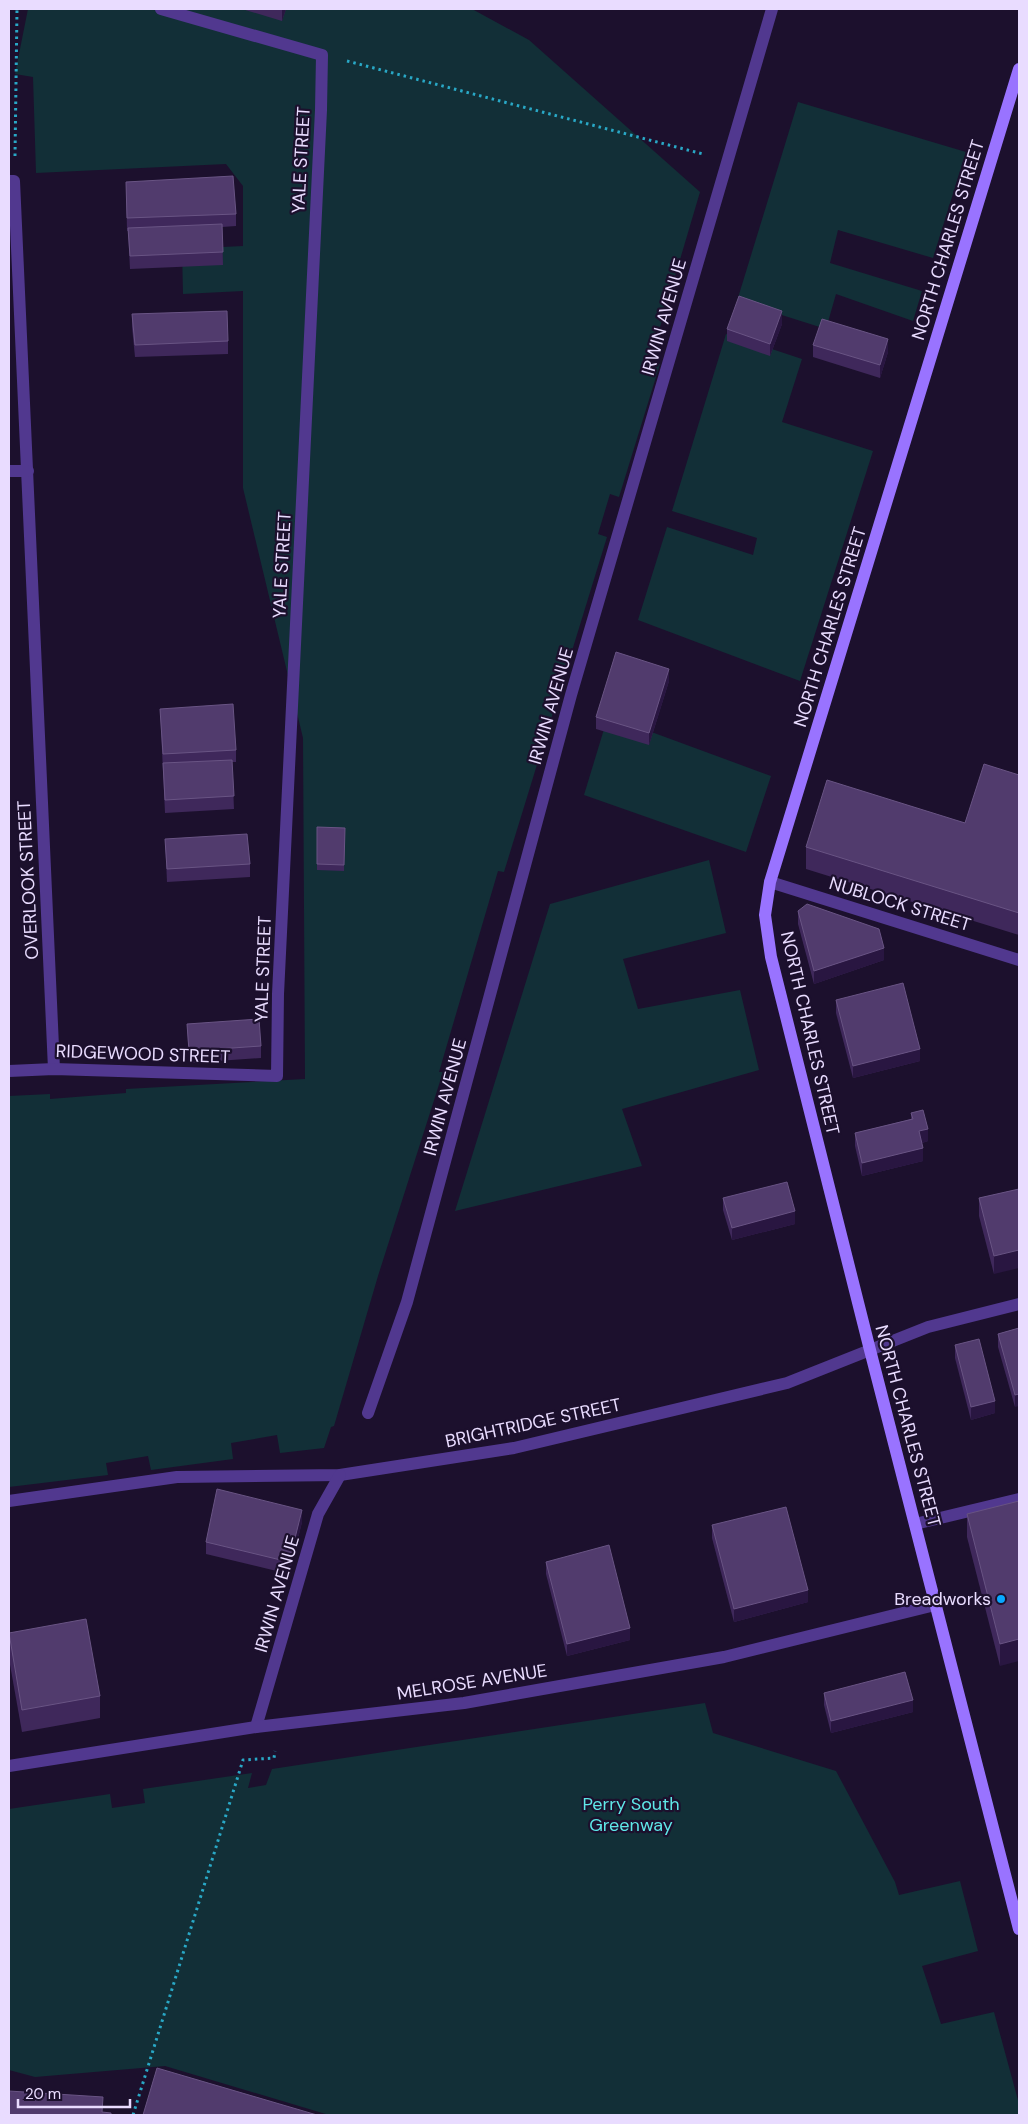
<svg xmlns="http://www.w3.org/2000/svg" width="1028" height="2124" viewBox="0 0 1028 2124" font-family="'DM Sans',sans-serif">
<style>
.green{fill:#122f37}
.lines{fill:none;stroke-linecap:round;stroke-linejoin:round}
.path{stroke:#29a8c6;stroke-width:3;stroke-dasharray:2.5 4;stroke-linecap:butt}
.lane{stroke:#51388f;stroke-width:12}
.street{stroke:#51388f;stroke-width:12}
.secondary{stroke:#9973ff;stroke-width:12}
.wall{fill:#3f285b}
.shaded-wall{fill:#291641}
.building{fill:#513b6d;stroke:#695484}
.poi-dot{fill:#08a8ff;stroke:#1c102d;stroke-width:2}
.labels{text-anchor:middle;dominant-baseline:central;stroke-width:4.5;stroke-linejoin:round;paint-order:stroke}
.street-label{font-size:18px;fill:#e9dcff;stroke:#1c102d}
.poi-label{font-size:18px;fill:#e9dcff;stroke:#1c102d;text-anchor:end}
.park-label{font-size:18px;fill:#5fe8e8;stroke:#1c102d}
</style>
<rect width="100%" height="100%" fill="#1c102d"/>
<g class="green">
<path d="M28 9H472L529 40 700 192 650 361 660 364 619 497 610 494 598 534 607 537 504 872 498 871 439 1072H443L378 1276 334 1426 331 1427 324 1448 280 1453 277 1435 231 1443 233 1459 151 1470 148 1456 106 1463 108 1475 9 1487V1096L50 1094V1099L126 1093V1089L305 1079 303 738 243 488V291L183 294 182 249 243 246V186L226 164 36 173 33 77 15 74Z"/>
<path d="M798 102 966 152 933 258 838 230 830 263 922 291 913 321 836 294 826 329 737 301Z"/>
<path d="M726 334 802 359 782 422 873 451 800 681 638 620 667 527 753 555 757 538 672 511Z"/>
<path d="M608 716 771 776 746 852 584 795Z"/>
<path d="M709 860 726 933 623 959 638 1009 740 990 759 1070 622 1109 642 1166 455 1211 550 904Z"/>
<path d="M705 1703 713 1733 836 1771 895 1882 899 1895 960 1881 978 1951 922 1966 941 2024 994 2012 1019 2104V2115H329L165 2066 35 2077 9 2070V1809L110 1794 112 1808 145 1803 143 1789 252 1773 248 1788 266 1785 272 1769Z"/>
</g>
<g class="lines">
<g class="path">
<path d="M347 61 703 154"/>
<path d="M15 156 17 9"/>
<path d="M133 2115 243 1760 274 1758 275 1751"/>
</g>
<path class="lane" d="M915 1524 1019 1499"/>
<g class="street">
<path d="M9 181H14L54 1069"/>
<path d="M9 471H28"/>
<path d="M770 882 1019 960"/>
<path d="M9 1071 54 1069 277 1076 278 994 321 110 322 55 161 9"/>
<path d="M368 1413 407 1302 571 695 772 9"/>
<path d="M9 1501 177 1477 340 1475 514 1448 787 1383 928 1327 1019 1304"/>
<path d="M256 1727 318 1514 340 1475"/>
<path d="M9 1766 256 1727 464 1703 724 1657 935 1605"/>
</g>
<path class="secondary" d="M1019 69 770 882 765 915 771 957 870 1350 1019 1929"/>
</g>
<g class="wall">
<path d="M242 9H286L282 21Z"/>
<path d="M126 182 236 214V226L222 227 223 265 130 269 128 231H127Z"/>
<path d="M132 314 228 341V354L135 357 132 327Z"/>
<path d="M782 324 770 356 727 341V329Z"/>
<path d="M813 345 888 352 880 378 813 357Z"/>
<path d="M669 681 649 745 596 729V717Z"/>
<path d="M160 709 236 750V762H232L234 809 165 813Z"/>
<path d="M1019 775V935L806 869V847L965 823Z"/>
<path d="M317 827 345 828 344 871 317 870Z"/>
<path d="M165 839 250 864V877L167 882Z"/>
<path d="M798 911 884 960 814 984 798 924Z"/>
<path d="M836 1000 920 1061 853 1078 836 1013Z"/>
<path d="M187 1024 261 1046V1058L189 1063Z"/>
<path d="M911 1113 928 1141 922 1143 923 1161 862 1176 855 1146V1133L911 1119Z"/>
<path d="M1019 1189 994 1274 979 1216V1198Z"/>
<path d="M723 1198 795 1224 732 1240 723 1210Z"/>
<path d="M1019 1328 1015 1407 998 1347V1334Z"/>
<path d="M955 1345 995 1413 971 1420 955 1358Z"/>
<path d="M1019 1501 1000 1666 967 1537V1514Z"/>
<path d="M302 1522 289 1574 206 1554V1542Z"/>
<path d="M712 1525 808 1602 734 1622 712 1538Z"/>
<path d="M546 1562 630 1640 567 1656 546 1574Z"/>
<path d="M9 1633 100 1696V1718L22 1732 9 1659Z"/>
<path d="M824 1693 913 1712 831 1733 824 1705Z"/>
</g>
<g class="shaded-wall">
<path d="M282 9H286L282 21Z"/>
<path d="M782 311V324L770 356V344Z"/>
<path d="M888 339V352L880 378V365Z"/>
<path d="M669 669V681L649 745V733Z"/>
<path d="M884 948V960L814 984V971Z"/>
<path d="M920 1049V1061L853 1078V1066Z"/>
<path d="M928 1129V1141L919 1144V1131Z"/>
<path d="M923 1148V1161L862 1176V1163Z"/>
<path d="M795 1211V1224L732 1240V1228Z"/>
<path d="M1019 1250V1268L994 1274V1256Z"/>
<path d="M1019 1394V1406L1015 1407V1395Z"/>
<path d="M995 1401V1413L971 1420V1407Z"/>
<path d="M302 1510V1522L289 1574V1562Z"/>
<path d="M808 1590V1602L734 1622V1609Z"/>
<path d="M630 1628V1640L567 1656V1644Z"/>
<path d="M1019 1639V1661L1000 1666V1644Z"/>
<path d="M913 1700V1712L831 1733V1721Z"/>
</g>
<g class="building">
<path d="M233 176 236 214 127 218 126 182Z"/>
<path d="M222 224 223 252 130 256 128 228Z"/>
<path d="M739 296 782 311 770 344 727 329Z"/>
<path d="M227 311 228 341 135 345 132 314Z"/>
<path d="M822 319 888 339 880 365 813 345Z"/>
<path d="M616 652 669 669 649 733 596 717Z"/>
<path d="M233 704 236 750 163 754 160 709Z"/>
<path d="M232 760 234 796 165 800 163 763Z"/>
<path d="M984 764 1019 775V913L806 847 827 780 965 823Z"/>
<path d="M317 827 345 828 344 865 317 864Z"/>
<path d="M247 834 250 864 167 869 165 839Z"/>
<path d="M807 904 879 929 884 948 814 971 798 911Z"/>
<path d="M903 983 920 1049 853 1066 836 1000Z"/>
<path d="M259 1019 261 1046 189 1051 187 1024Z"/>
<path d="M923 1110 928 1129 919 1131 923 1148 862 1163 855 1133 913 1119 911 1113Z"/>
<path d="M787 1182 795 1211 732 1228 723 1198Z"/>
<path d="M1019 1189V1250L994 1256 979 1198Z"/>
<path d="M1019 1328V1394L1015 1395 998 1334Z"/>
<path d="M979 1339 995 1401 971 1407 955 1345Z"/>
<path d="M217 1489 302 1510 289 1562 206 1542Z"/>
<path d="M1019 1501V1639L1000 1644 967 1514Z"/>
<path d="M786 1507 808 1590 734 1609 712 1525Z"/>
<path d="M609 1545 630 1628 567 1644 546 1562Z"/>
<path d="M86 1619 100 1696 22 1710 9 1633Z"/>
<path d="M905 1672 913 1700 831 1721 824 1693Z"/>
<path d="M157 2068 317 2115H143Z"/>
<path d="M9 2091 103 2097 102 2112 111 2113V2115H9Z"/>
</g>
<circle class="poi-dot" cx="1001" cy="1599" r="5"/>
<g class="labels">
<g class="street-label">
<text transform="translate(301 160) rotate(-87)">YALE STREET</text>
<text transform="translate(948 240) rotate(-73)">NORTH CHARLES STREET</text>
<text transform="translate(664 317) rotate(-74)">IRWIN AVENUE</text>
<text transform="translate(282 565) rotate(-87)">YALE STREET</text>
<text transform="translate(830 627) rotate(-73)">NORTH CHARLES STREET</text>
<text transform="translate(551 706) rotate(-74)">IRWIN AVENUE</text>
<text transform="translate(28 880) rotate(-93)">OVERLOOK STREET</text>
<text transform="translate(900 904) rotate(17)">NUBLOCK STREET</text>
<text transform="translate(263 969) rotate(-88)">YALE STREET</text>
<text transform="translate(810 1033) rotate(77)">NORTH CHARLES STREET</text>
<text transform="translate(143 1054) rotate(2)">RIDGEWOOD STREET</text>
<text transform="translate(445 1097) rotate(-75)">IRWIN AVENUE</text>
<text transform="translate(533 1423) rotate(-12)">BRIGHTRIDGE STREET</text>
<text transform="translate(908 1426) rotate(75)">NORTH CHARLES STREET</text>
<text transform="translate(277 1594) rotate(-74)">IRWIN AVENUE</text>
<text transform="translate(472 1682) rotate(-9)">MELROSE AVENUE</text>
</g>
<g class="poi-label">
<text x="991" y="1599">Breadworks</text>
</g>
<g class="park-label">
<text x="631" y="1804">Perry South<tspan x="631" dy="21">Greenway</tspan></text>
</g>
</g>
<rect width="1028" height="2124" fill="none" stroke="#e9dcff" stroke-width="20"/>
<path d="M18 2099v8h112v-8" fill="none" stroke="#e9dcff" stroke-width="2.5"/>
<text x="25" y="2099" font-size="15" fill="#e9dcff" stroke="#1c102d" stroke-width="4" paint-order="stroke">20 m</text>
</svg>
